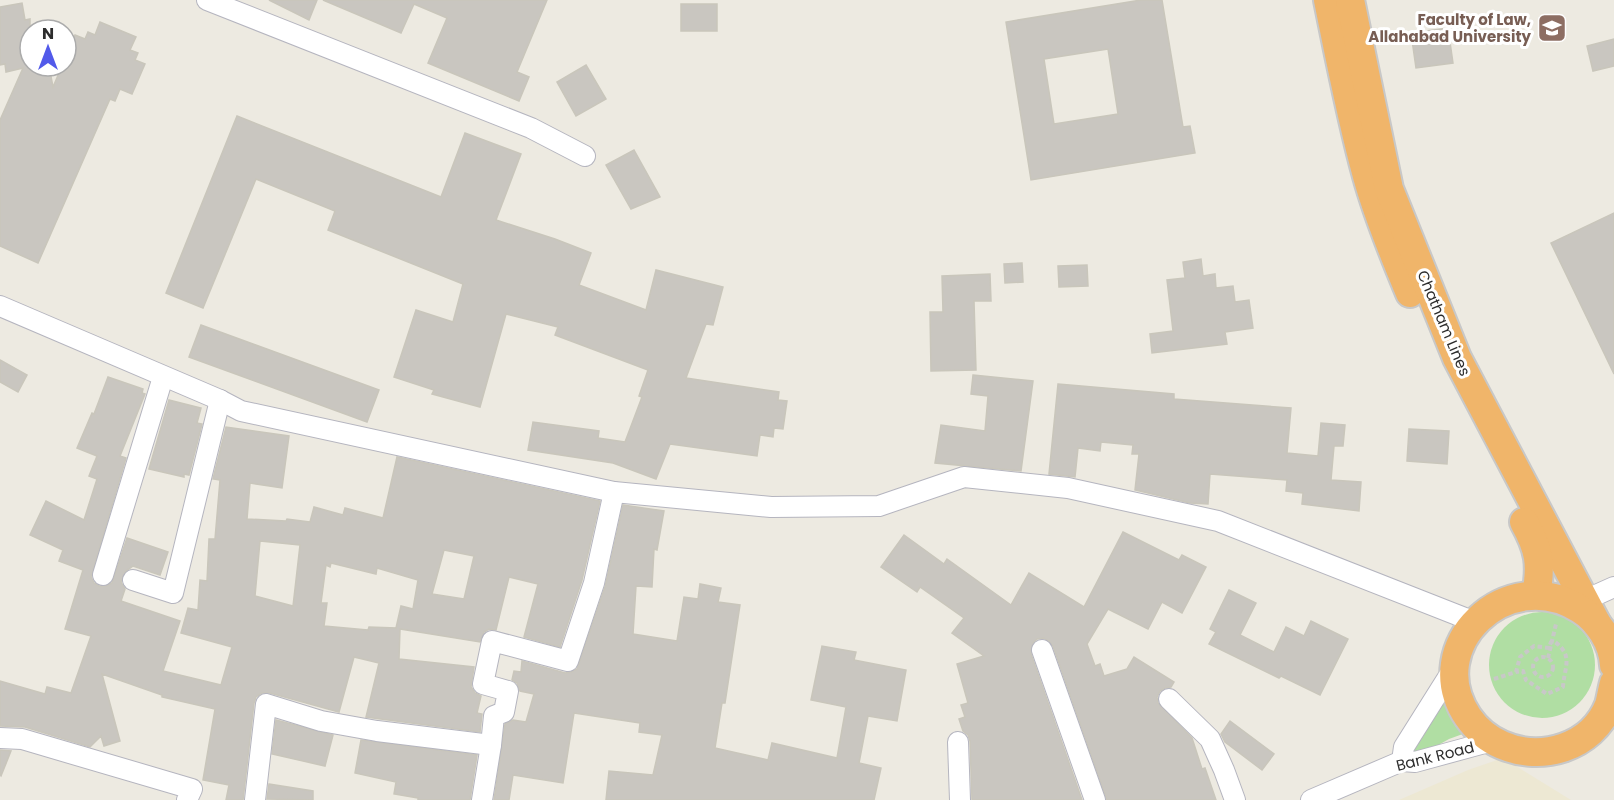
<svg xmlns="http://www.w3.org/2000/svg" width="1614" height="800" viewBox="0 0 1614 800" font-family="Poppins,sans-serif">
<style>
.education{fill:#ede8d3}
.green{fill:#b0dea3}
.building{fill:#c9c6c0;stroke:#c9c6bb;stroke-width:1.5;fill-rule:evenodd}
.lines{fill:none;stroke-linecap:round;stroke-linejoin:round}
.minor-casing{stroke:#b5b5bf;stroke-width:22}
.highway-casing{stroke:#c8c8c8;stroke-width:32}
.path{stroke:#c8c8c8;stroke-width:4;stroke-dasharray:4.5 3;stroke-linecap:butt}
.minor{stroke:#fff;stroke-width:20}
.highway{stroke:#f0b56a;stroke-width:28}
.labels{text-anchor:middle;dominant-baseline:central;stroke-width:6;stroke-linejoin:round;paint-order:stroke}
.education-label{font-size:15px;font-weight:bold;fill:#785e54;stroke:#fff;text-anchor:end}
.street-label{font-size:15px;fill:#2d2d2d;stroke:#fff}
</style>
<rect width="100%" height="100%" fill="#edeae1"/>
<path class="education" d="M1503 758 1571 800H1399L1468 770Z"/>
<g class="green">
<circle cx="1542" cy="665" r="53"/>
<path d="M1451 689 1471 731 1449 739 1417 757 1410 750Z"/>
</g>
<g class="building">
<path d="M269 0H317L309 20Z"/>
<path d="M323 0H547L517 72 529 77 519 101 428 63 447 18 414 4 401 33Z"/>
<path d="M1141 0H1162L1183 127 1190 126 1195 153 1031 180 1006 22ZM1108 49 1118 114 1054 124 1044 59Z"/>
<path d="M22 3 25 20 30 19V66H49L53 87 62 66H66V56L75 35 85 39 88 32 95 35 100 22 136 37 130 50 138 53 135 60 145 64 132 94 120 89 115 101 110 99 38 263 0 246V120L23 68 6 72 5 64 0 65V7Z"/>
<rect x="681" y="4" width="36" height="27"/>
<path d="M1448 28 1453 63 1416 68 1411 33Z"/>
<path d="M1614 39V66L1593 71 1587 46Z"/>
<path d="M586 65 606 99 576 116 557 82Z"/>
<path d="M237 116 441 197 465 133 521 154 496 220 555 239 591 253 579 285 646 310 656 270 723 287 713 325 706 324 686 378 779 392 778 400 787 401 783 429 774 428 773 437 760 435 757 456 670 444 656 479 613 463 528 450 533 422 599 431 598 438 625 442 642 397 639 396 648 370 555 335 558 327 506 314 480 407 432 394 434 390 394 377 416 310 453 322 463 284 328 230 335 211 256 179 203 308 166 293Z"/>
<path d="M634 150 660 197 631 209 606 165Z"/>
<path d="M1614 213V374L1551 243Z"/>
<path d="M1201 259 1203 276 1215 274 1216 288 1233 286 1235 302 1249 300 1253 328 1225 332 1227 344 1152 353 1150 334 1173 331 1167 280 1185 278 1183 262Z"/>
<path d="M1022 263 1023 282 1005 283 1004 264Z"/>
<path d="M1087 265 1088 286 1059 287 1058 266Z"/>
<path d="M990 274 991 301H974L976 370 931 371 930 312H943L942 276Z"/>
<path d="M201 325 379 390 367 422 189 357Z"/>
<path d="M0 360 27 375 18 392 0 382Z"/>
<path d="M973 375 1033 381 1021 471 935 463 941 425 985 431 988 396 971 394Z"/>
<path d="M108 377 143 389 142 393 145 394 120 456 126 458 91 577 94 583 99 586H106L112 583 127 538 168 552 160 575 133 566 125 572 121 582 125 589 121 601 180 621 163 671 221 685 232 647 181 633 188 608 198 610 200 580 207 581 209 539H215L220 480 213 479 226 427 289 436 282 488 250 483 247 519 286 521 287 519 310 522 314 507 343 515 345 508 383 518 397 457 600 501 582 580 560 647 524 637 538 584 509 577 496 630 489 629 484 632 480 642 400 629 399 659 474 667 471 687 475 693 481 696 477 713 482 714 480 732 366 717 379 663 354 657 339 712 270 693H262L256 697 254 703 243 800H226L229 785 203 780 215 709 162 697V695L102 674 120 741 104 746 101 736 90 747 25 727 0 726V681L45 694 47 687 71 693 91 636 65 629 83 570 59 561 63 550 30 535 46 501 84 520 97 479 89 476 97 456 77 448 92 413 94 414ZM260 541 300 545 293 606 255 596ZM444 550 474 556 464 599 432 594ZM331 563 376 574 377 568 418 580 413 609 401 606 396 628H397L369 627 368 630 324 626 327 603H321L326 565 330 567Z"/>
<path d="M1058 384 1174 394V399L1291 408 1287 453 1318 456 1321 423 1345 425 1343 446H1334L1331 480 1361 482 1359 511 1302 504 1303 493 1286 491 1287 480 1210 474 1208 504 1190 503 1135 490 1139 454H1132L1133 445 1101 442 1100 451 1078 448 1075 477 1049 474Z"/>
<path d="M169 400 201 408 197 423 202 424 189 475 184 474V477L149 469Z"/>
<path d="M1409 429 1449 431 1447 464 1407 461Z"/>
<path d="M623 505 664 511 657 550 654 549 652 587 636 586 633 634 677 641 684 597 698 599 700 584 721 588 718 602 740 605 725 703H722L715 748 768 760 772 743 837 758 846 707 811 700 822 646 856 652 854 660 906 670 897 721 868 716 859 763 881 768 874 800H606L609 771 653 775 662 735 639 732 640 723 574 713 563 783 513 775 509 800H494L505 724 513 720 526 722 534 694 520 691 517 683 512 680 514 671 521 672 522 661 565 673 571 672 577 669 605 587Z"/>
<path d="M1123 532 1179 560 1182 555 1206 567 1182 613 1162 602 1148 629 1108 609 1087 644 1095 666 1100 664 1104 676 1127 669 1134 657 1174 682 1171 687 1165 688 1160 691 1157 697 1158 703 1192 738 1202 769 1205 768 1216 800H1107L1053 646 1049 641 1044 638 1037 639 1033 643 1031 654 1082 800H972L970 741 968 735 963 731 959 719 965 717 961 705 968 703 957 664 984 656 952 633 964 618 920 587 917 592 881 567 904 535 944 564 947 559 1011 605 1029 573 1084 607Z"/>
<path d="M1229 590 1256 603 1240 635 1274 652 1286 627 1304 636 1311 621 1348 639 1320 695 1281 676 1279 678 1209 644 1216 632 1210 629Z"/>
<path d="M276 720 333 735 325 766 272 754Z"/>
<path d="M1230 721 1274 754 1262 770 1225 742 1221 734Z"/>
<path d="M361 740 477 755 470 800H418V798L394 794 396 782 355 773Z"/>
<path d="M0 750 11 751 1 776 0 775Z"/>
<path d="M269 784 313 791V800L267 799Z"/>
</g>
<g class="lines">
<g class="minor-casing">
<g id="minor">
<path d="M207 0 531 128 585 156"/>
<path d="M0 306 220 400 241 411 614 492 771 507 879 506 964 477 1068 488 1218 521 1475 622"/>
<path d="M103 575 163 377"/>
<path d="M133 580 173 593 220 400"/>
<path d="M1585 600 1614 587"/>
<path d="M1042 650 1095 800"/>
<path d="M1169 699 1210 739 1224 770 1235 800"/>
<path d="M0 738 22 739 192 789 187 800"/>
<path d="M958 742 960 800"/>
<path d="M491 745 494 716 504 712 508 691 483 684 492 641 568 661 594 583 614 492"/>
<path d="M1402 761 1404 747 1455 666"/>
<path d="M255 800 266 704 321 721 377 731 491 745 482 800"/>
<path d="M1311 800 1402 761 1415 762 1492 741"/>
</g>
</g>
<g class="highway-casing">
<g id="highway">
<path d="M1328 0C1340 59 1351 118 1367 176 1378 216 1394 255 1410 293"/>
<path d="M1350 0 1389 189 1457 358 1597 624"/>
<path d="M1524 522C1539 549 1542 564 1536 595"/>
<path d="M1614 665C1613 643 1598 620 1580 609 1507 563 1420 646 1468 717 1477 730 1488 739 1502 745 1541 762 1592 748 1609 705 1611 698 1612 690 1614 683"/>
</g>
</g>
<g class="path">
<circle cx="1543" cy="667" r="10"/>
<path d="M1548 658 1556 624"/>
<path d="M1494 679 1516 672 1520 657 1534 646 1549 648 1551 642H1555C1574 656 1564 668 1563 687L1547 694 1526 680 1523 671 1516 672"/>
</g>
<use href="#minor" class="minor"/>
<use href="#highway" class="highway"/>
</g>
<defs>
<g id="university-square" transform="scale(1.5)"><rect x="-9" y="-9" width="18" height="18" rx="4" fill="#8d6e63" stroke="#fff"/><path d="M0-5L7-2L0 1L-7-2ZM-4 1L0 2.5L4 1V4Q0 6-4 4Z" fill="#fff"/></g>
</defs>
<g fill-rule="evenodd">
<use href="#university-square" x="1552" y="28"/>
</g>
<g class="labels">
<g class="education-label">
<text x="1531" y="19">Faculty of Law,<tspan x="1531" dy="17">Allahabad University</tspan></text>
</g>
<g class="street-label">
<text transform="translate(1444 323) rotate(67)">Chatham Lines</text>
<text transform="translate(1435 756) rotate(-14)">Bank Road</text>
</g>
</g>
<g transform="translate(48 48)"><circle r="28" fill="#ffffff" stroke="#ababab" stroke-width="1.5"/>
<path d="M0-4.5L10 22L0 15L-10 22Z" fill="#525aea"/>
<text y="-9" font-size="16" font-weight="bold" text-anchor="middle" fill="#2d2d2d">N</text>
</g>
</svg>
